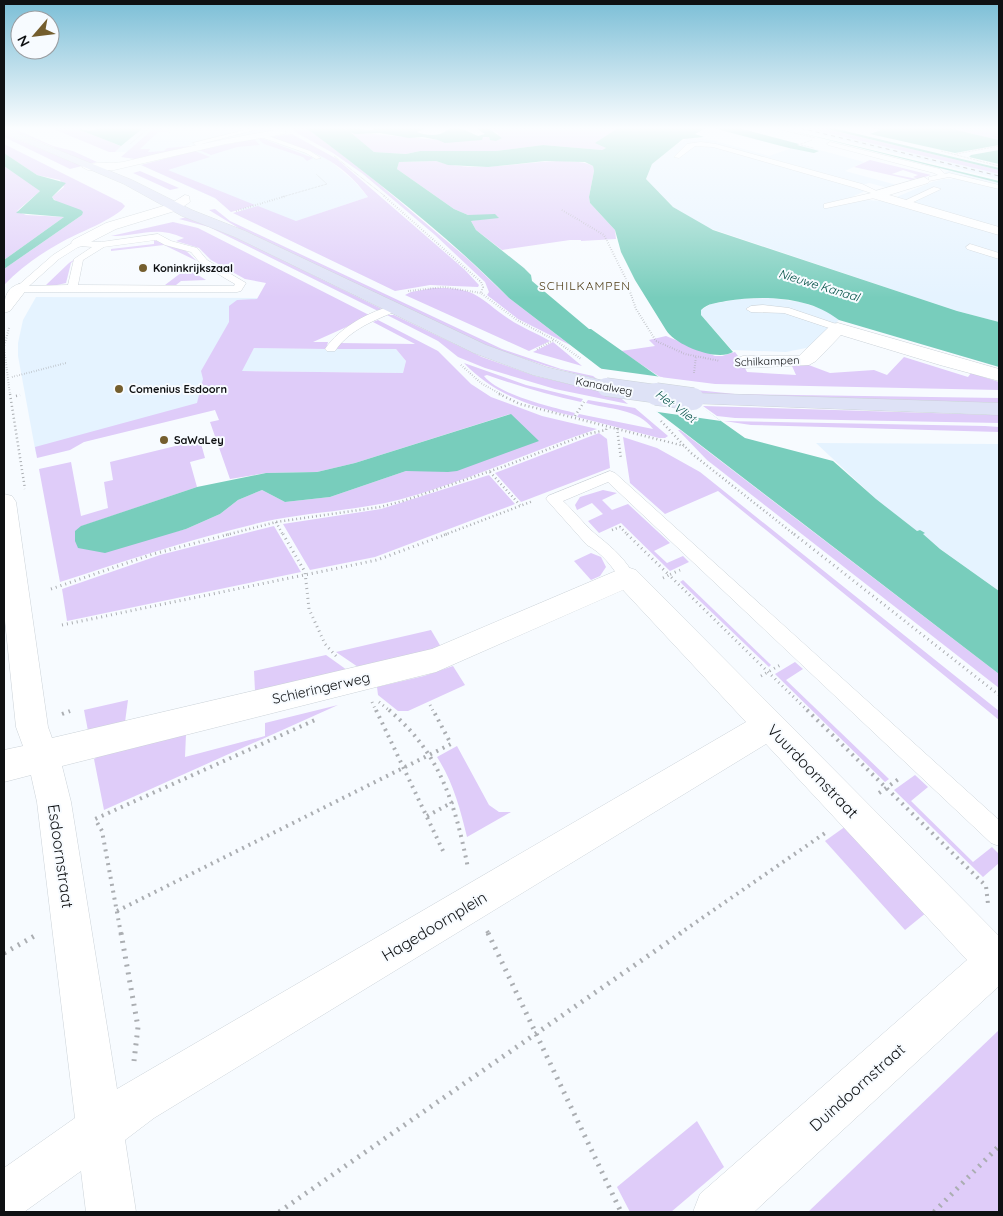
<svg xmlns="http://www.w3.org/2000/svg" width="1003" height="1216" viewBox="0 0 1003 1216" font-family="Quicksand,sans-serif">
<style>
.built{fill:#e5f3ff}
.green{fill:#dfccf9}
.water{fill:#78cdbc}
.pier{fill:#f7fbff}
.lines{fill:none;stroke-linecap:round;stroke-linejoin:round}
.service-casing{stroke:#ccd3d9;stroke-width:1}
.minor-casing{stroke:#ccd3d9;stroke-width:1}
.secondary-casing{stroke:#ccd3d9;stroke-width:1}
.path-far5{stroke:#abaeb2;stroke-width:1;stroke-dasharray:0.5 1;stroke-linecap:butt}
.path-far4{stroke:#abaeb2;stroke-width:2;stroke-dasharray:0.5 2;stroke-linecap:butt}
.path-far3{stroke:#abaeb2;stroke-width:2.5;stroke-dasharray:1 3;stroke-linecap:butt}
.path-far2{stroke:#abaeb2;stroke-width:3;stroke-dasharray:1 4;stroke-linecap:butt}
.path-far1{stroke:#abaeb2;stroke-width:4;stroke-dasharray:2 5;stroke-linecap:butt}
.path{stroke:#abaeb2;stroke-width:5;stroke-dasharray:2 6;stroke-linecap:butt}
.service{fill:#fff;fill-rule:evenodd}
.minor{fill:#fff;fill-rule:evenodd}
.secondary{fill:#dee2f6;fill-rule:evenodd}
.rail{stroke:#7d8083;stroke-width:1;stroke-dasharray:4 4;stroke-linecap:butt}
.secondary-bridge-far1-casing{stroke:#ccd3d9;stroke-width:19;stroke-linecap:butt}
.secondary-bridge-casing{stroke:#ccd3d9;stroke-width:23;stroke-linecap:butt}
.secondary-bridge-far1{stroke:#dee2f6;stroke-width:18}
.secondary-bridge{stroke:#dee2f6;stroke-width:22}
.poi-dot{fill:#745e2e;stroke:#f7fbff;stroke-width:2}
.labels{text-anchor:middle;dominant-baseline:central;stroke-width:4;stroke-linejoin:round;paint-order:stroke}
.far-poi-label{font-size:11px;font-weight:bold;fill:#0f1113;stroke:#f7fbff;text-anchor:start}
.far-street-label{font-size:11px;fill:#0f1113;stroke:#f7fbff}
.far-neighbourhood-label{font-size:12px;letter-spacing:1px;fill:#4d3b14;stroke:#f7fbff}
.far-water-label{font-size:12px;font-style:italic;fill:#005044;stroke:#f7fbff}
.street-label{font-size:14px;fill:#0f1113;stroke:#f7fbff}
.near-street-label{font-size:16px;fill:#0f1113;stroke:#f7fbff}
</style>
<rect width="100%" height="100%" fill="#f7fbff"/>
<g class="built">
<path d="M75 128H285L287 130 186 146 152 155H125L128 152H115L120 146Z"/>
<path d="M792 128H808L999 174V179Z"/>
<path d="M286 135 329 160 354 181 368 197 279 227 141 165 222 145Z"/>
<path d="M688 138 712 140 769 156 801 145 864 162 845 171 897 185 888 188 869 183 856 187 867 190 852 197 865 200 884 201 999 233V322L957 311 706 227 673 207 646 179 652 164 669 149Z"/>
<path d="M950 171 999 183V229L894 198 932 182 944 179H953L945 172Z"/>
<path d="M36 297 259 298 203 411 36 454 18 356V343L23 320Z"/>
<path d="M771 298 800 302 828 311 839 320 811 347 786 352 732 350 701 315V310L711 304 740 299Z"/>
<path d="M254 348 396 349 406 361 403 373 241 371Z"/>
<path d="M816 443 999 444V591L939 548 922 534 924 533 920 530 917 531 876 499Z"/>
</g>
<g class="green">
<path d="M6 128H13L53 146 73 151 97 162 88 164 63 154 53 147Z"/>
<path d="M51 128H75L121 146 115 152H109Z"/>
<path d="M292 128H306L360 168 468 259 509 298 570 345 518 319 487 295 489 292 485 282 435 235 363 174 333 153 295 132Z"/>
<path d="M488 128H618L596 143 606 148 602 150 543 145 496 151H420L406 154 374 152 349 132 438 140 489 137 490 140 499 134Z"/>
<path d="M808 128H823L999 170V174Z"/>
<path d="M948 128H999V140Z"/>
<path d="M153 129H165L168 132H158L140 149H150L148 152 164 151 167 148 191 146 135 159 121 157Z"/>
<path d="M4 134 82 166 70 169 4 137Z"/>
<path d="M292 134 337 159 464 269 479 285 478 287 430 285 395 291 233 213 258 206 296 221 368 197C340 159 313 151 270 137Z"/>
<path d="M261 138 313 158 307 161 303 157 264 144 258 139Z"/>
<path d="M254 139 260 145 237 147 211 155 199 150Z"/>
<path d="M4 144 122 203 125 206C118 218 75 234 60 243 40 254 20 268 4 285V269L82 215C74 211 55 202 52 197L64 187 60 180 37 175 4 153Z"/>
<path d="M195 151 210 157 168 170 255 205 231 212 215 198 141 165Z"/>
<path d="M870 160 931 175 918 179 913 177 918 175 903 170 892 174 917 179 912 180 854 167Z"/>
<path d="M436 161C472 174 524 161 563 161 574 162 583 161 593 166L594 171 589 197 590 203 615 230 616 239 581 241V240H570L502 250 476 230 471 221 498 217 495 215H468L454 209 397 169 399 162Z"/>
<path d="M4 166 39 189 40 191 17 211 26 215 64 217 4 260Z"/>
<path d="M140 171 179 188 170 190 133 173Z"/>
<path d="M215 209 230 221 502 349 561 369 593 376 597 379 546 366 489 347 240 229 209 210Z"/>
<path d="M187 217 219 229 382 309 380 312 209 227 179 219Z"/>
<path d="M173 222 198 228 371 316 313 342H328L326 349 254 348 242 371 403 373 406 361 396 349H337L338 343 415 344 373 322 378 320 438 351 471 384 491 397 542 416 597 429C530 451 466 482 398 500 354 511 308 512 263 522 194 538 127 560 60 582L39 469 71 462 81 516 108 508 104 482 113 480 110 462 200 440 205 458 190 462 197 487 82 526 166 534 186 529 220 514 238 500 262 490 285 502 330 497 406 471H425L510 414 355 463 317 472 266 473 230 479 210 422 219 420 215 410 84 442 70 450 37 458 35 447 197 403 203 379 201 371 229 322V306L237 300 257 299 266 283 245 279 211 260 199 248 176 241 184 238C155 225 140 236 111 236Z"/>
<path d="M154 240 185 250 197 261 164 245 111 251V249L154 244Z"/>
<path d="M81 255 71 263 66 283 57 285H46L69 263Z"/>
<path d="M194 263 199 266 190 270 206 280 181 281 176 285H165Z"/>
<path d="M433 288C477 287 477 297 509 319 522 328 537 333 550 341L529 351 405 295 411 292Z"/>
<path d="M387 315H394L482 357 535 376 617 395 628 404 555 389 485 368 458 357 438 341Z"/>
<path d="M666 336 715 356H722L735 352 738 356 736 357 739 364H743L747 372 796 375 792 366 806 364 830 373 874 370 887 375 904 357 968 377 971 373 999 382V390L715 384 660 377 621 351 655 346 649 340Z"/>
<path d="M553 342 582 366 533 352Z"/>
<path d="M464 363 526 385 583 399 581 402C549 395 519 386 487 375L484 376C499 395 551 407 575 413L573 416C532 407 493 394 464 363Z"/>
<path d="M677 388 735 394 999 398V403L706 395Z"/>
<path d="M588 400 635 408 668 436 665 438H659L577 417 579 414 653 429C639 409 608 409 586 403Z"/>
<path d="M703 406 996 415H999V423L735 418 717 416Z"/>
<path d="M724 421 985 426 999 427V432L751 425Z"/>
<path d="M678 430H680L999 674V688L707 460Z"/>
<path d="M599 433 607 439 610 468 521 502 495 473Z"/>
<path d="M623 437 657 448 700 472 999 711V720L718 491 665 514 630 483Z"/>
<path d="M489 475 515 504 375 557 310 570 283 524 381 509Z"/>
<path d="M603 490 617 493 602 500 612 510 628 504 670 543 654 551 667 563 683 556 689 562 670 571 621 523 599 533 588 521 603 514 592 503 577 510 575 505 580 497Z"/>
<path d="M274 526 301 572 67 621 62 589 160 555Z"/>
<path d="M591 553 601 557 606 567 600 576 591 580 574 561Z"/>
<path d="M683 580 771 665 769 667 680 582Z"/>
<path d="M431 630 441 647 358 667 336 652Z"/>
<path d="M326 655 347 670 255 691 254 671Z"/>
<path d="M795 662 803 669 786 680 889 779 885 782 775 674Z"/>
<path d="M453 666 465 685 408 711H398L378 695 377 687 424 676Z"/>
<path d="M128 700 125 722 88 731 84 710Z"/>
<path d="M338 705 104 810 94 759 101 755 186 734 185 757 265 736V723Z"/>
<path d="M457 746 489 805 499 812H511L467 837C460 808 453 782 437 757Z"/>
<path d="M915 775 928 787 911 801 973 862 992 847 999 854V863L983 877 894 790Z"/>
<path d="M846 826 927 912 905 930 825 841Z"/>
<path d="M999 1030V1212H808Z"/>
<path d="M697 1121 724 1167 671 1212H630L617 1187Z"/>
</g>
<g class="water">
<path d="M75 128 89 131 103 128H143L121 146Z"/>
<path d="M306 128H343L347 130 346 128C356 128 363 130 373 130V128H427L417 132C428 136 439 137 449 129L448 128H460L478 136 485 134 476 128H488L502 138 496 141 490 140 489 137H483L482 140 445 143 438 140 423 137 409 138 380 133 355 134 350 132 374 152 406 154 420 151H496L543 145 602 150 606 148 595 143 618 128H706L695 134 704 137 683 139 652 164 646 179 673 207 713 230 957 311 999 322V367L839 320C809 296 763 295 726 301 717 303 708 303 701 310V315L733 352C717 362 675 345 666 330L635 280 621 252 615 230 590 203 589 197 594 171 593 166 585 162 545 161 488 167 448 165 436 161 399 162 397 169 454 209 468 215 495 214 499 218 471 221 476 230 524 268 531 275 532 281 589 329H591L745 438 833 461 876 499 917 531 920 530 925 533 923 534 940 549 999 591V674L509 298C447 235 377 181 306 128Z"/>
<path d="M713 128H738L799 144 797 145 819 151 814 153 789 148Z"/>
<path d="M781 128 999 181V183Z"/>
<path d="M823 128H833L999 168V170Z"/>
<path d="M870 128H948L999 140V145L955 153 870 134 881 130Z"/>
<path d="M999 150V164L969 157 971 155Z"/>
<path d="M4 153 37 175 66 183 52 197 54 200 81 210 83 212 82 215 4 269V260L64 217 16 213 40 191 4 166Z"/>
<path d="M511 414 539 441 457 471 448 472 406 471 330 497 285 502 262 490 238 500 220 514 186 529 105 553 78 548 75 541V531L81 526 197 487 266 473 317 472 355 463Z"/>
</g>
<path class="pier" d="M596 368 662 377 721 421 651 411Z"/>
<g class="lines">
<g class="service-casing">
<g id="service">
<path d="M253 128H262L201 144 204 147 201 149 193 143Z"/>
<path d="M260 133 310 151 321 158 316 159 306 153 258 136 257 135Z"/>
<path d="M701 142 716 144 862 184 883 194 879 197 827 208H824V204L871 193 856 188 713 147 695 146 679 158 674 157 687 144Z"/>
<path d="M830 142 940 169 945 174 949 173 999 185V189L949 177 929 181V177L938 175 934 173 828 145 827 144Z"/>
<path d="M934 187 941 189 907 205 900 203Z"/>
<path d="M158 234 171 241 197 248 207 260 246 283 241 291 237 292H19L14 289 53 255 75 241 101 242ZM156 240 165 245 191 252 201 264 235 284 234 286 78 285 83 260 104 247ZM80 246 92 247 74 259 68 285 29 286 59 259Z"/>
<path d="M970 244 999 253V259L967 249 966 247Z"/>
<path d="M395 305 400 308 399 310C375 320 350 329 335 351H327L325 349C340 327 370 311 395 305Z"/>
<path d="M763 305 789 308 842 326 843 328 838 331 784 313 751 312 746 309 751 306Z"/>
<path d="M610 471 615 473 999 820V846L991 843 608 482 563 501C575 512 586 527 599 537 614 549 626 560 635 577L633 581 627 583 621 581C613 567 602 553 587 545L546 499 548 496Z"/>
</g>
</g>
<g class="minor-casing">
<g id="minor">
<path d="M282 129 285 130V134L226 144 114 170H88L82 167C88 161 113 164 123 162 176 149 228 138 282 129Z"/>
<path d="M924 177 930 181 928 183 889 195 999 227V235L872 198 870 195 872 192Z"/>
<path d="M185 195 189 196 190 202 178 210 116 229 83 246 78 247 71 243 73 240 106 223 170 204Z"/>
<path d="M19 284 25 286 27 289 10 311 4 313C4 301 5 288 19 284Z"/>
<path d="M838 323 999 369V381L940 365 841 335 816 361 809 365 743 368 737 366 734 362 737 358 743 356H799L832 324Z"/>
<path d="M4 494 12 496 16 502 48 727 52 738 432 649 618 570 627 567 636 570 999 936V986L754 1212H693L700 1194 967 960 766 744 154 1118 125 1140 136 1212H86L81 1171 24 1212H4V1168L75 1118 37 802 31 775 4 782V750L23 746 16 727 4 611ZM623 590 746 722 117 1089 71 802 62 766 436 672Z"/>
</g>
</g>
<g class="secondary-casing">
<g id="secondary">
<path d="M4 128 132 180 192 210 245 231 486 345 546 367 613 383 616 387 613 391 606 393 533 375 474 353 235 237 182 216 124 184 4 133Z"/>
<path d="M693 393 999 403V415L686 403 683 399 686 395Z"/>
</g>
</g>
<g class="path-far5">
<path d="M150 128H157"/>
<path d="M166 128 170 133"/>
<path d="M734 128H737"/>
<path d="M774 128 815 138"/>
<path d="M999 133 993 136 999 138"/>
<path d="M130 144 149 128"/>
<path d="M801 145 814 148"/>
<path d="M790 148 812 140"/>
<path d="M941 151 999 166"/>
<path d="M956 154 999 146"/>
<path d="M334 156 386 197"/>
<path d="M282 197 327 184 316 174"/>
</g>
<g class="path-far4">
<path d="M384 196 481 282 483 287 481 293 517 320 555 340 581 359"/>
<path d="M562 210 604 235 625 277 636 309 656 341 685 354 720 361"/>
<path d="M236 211 286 196"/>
<path d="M408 291 444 287 481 293"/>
<path d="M9 328 4 347 10 395"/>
<path d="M537 349 554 340"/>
<path d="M461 365 481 383 502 395"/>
<path d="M694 373 696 356"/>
<path d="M12 377 66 363"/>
</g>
<g class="path-far3">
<path d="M10 394 25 489"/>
<path d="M499 394 520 404 684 446"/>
<path d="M16 396 20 395"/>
<path d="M575 416 584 402"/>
<path d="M661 421 691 453 795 535"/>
<path d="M617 428 621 459"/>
<path d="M490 472 520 505"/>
<path d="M276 522 283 535"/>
<path d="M612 530 620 527 628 535"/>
<path d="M226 535 276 522 380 507 403 501 505 466 587 434 606 430 607 426"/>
<path d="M444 535 533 501"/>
</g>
<g class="path-far2">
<path d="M283 534 305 572 309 609 325 644 336 656"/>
<path d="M627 534 669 575 680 570"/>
<path d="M794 534 999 695"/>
<path d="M663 578 669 575 808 711"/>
<path d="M51 589 153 554 230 534"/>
<path d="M62 625 377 560 447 534"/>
<path d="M761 676 782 664"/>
<path d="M372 702 376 711"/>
<path d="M379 702 390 711"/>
<path d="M430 705 433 711"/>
</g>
<g class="path-far1">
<path d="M376 710 445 855"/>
<path d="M389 710C441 754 455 804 468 868"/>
<path d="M807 710 986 886 988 904"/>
<path d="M62 714 70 711"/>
<path d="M879 793 900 778"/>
<path d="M427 816 453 802"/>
<path d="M117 911 451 744 433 710"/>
<path d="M487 931 489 934"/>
<path d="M121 934 102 831 95 819 315 720"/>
<path d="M679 934 828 831"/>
</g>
<g class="path">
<path d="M121 933 138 1027 134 1061"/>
<path d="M488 933 621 1212"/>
<path d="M4 953 38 934"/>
<path d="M279 1212 681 933"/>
<path d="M934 1212 999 1146"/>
</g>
<use href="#service" class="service"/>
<use href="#minor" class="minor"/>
<use href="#secondary" class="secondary"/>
<path class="rail" d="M800 128 999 176"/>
<g class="secondary-bridge-far1-casing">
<path id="secondary-bridge-far1" d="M606 387 665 395"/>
</g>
<g class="secondary-bridge-casing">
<path id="secondary-bridge" d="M656 394 693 399"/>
</g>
<use href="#secondary-bridge-far1" class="secondary-bridge-far1"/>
<use href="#secondary-bridge" class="secondary-bridge"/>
</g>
<linearGradient id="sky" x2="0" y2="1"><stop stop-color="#7bbed6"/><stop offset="0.43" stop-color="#fbfdff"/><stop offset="1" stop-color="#fbfdff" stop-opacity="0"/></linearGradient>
<rect width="1003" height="298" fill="url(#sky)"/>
<g class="poi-dot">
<circle cx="143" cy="268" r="5"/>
<circle cx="119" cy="389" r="5"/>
<circle cx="164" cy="440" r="5"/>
</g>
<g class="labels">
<g class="far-poi-label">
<text x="153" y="268">Koninkrijkszaal</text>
<text x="129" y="389">Comenius Esdoorn</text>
<text x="174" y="440">SaWaLey</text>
</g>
<g class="far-street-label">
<text transform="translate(767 361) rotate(-2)">Schilkampen</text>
<text transform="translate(604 386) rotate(11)">Kanaalweg</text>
</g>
<g class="far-neighbourhood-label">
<text x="585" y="285">SCHILKAMPEN</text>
</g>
<g class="far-water-label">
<text transform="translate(819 285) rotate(17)">Nieuwe Kanaal</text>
<text transform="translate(676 406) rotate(36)">Het Vliet</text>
</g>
<g class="street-label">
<text transform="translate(321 688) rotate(-13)">Schieringerweg</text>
</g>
<g class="near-street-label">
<text transform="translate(813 771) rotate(46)">Vuurdoornstraat</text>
<text transform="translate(61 856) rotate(82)">Esdoornstraat</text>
<text transform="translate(434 926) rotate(-31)">Hagedoornplein</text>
<text transform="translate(857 1087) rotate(-42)">Duindoornstraat</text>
</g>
</g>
<rect width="1003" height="1216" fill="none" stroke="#0f1113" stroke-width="10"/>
<g transform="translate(35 35) rotate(242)"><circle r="24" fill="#f7fbff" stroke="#9a9da1"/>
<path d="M0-4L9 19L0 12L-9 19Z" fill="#745e2e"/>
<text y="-8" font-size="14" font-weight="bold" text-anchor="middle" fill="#0f1113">N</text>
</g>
</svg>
